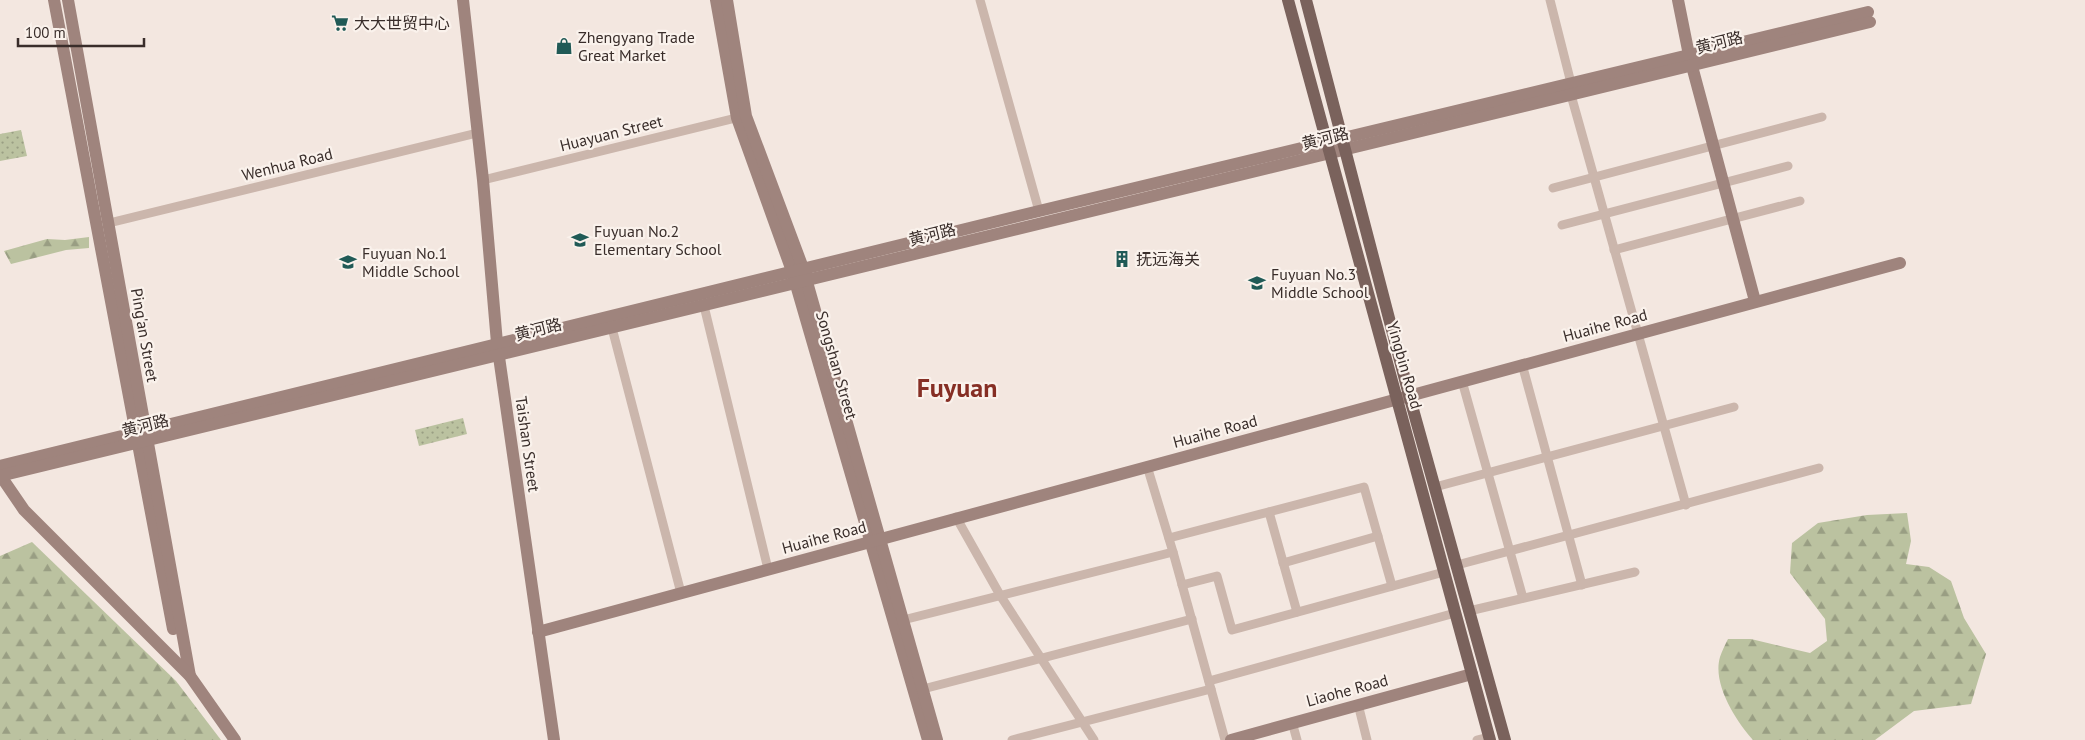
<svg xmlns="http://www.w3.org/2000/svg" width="2085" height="740" viewBox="0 0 2085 740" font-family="'PT Sans','Noto Sans SC',sans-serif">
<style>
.grass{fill:url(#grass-dots)}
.forest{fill:url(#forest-firs)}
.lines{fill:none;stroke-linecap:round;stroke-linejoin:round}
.street{stroke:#cbb6ac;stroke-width:9}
.secondary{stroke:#9f847d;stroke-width:12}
.primary{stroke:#7a625c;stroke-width:12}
.labels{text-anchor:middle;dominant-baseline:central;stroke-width:4.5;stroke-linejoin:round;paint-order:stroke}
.poi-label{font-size:16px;fill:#392d2a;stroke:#faf2ec;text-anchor:start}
.street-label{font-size:16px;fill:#392d2a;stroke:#faf2ec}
.town-label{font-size:26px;font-weight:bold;fill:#862f25;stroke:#faf2ec}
</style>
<defs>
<pattern id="grass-dots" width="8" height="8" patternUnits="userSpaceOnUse" patternTransform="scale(1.25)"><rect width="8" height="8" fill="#bbc2a0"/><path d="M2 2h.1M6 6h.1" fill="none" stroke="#999e83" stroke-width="1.8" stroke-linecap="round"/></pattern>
<pattern id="forest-firs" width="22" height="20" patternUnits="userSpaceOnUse" patternTransform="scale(1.25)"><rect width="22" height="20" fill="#bbc2a0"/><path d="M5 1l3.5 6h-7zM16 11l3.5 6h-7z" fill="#999e83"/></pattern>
</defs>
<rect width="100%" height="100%" fill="#f3e7e0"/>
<g class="grass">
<path d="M21 130 27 156 0 161V134Z"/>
<path d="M463 418 467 434 419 446 415 430Z"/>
</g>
<g class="forest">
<path d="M89 237V248L66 250 11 264 4 251 47 239 65 240Z"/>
<path d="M1907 513 1911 541 1906 564 1929 567 1951 581 1964 618 1986 654 1971 704 1914 711 1875 740H1753C1736 721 1712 684 1720 657 1722 651 1725 645 1728 639H1751L1810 653 1827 641 1825 619 1790 573 1792 543 1818 523 1867 515Z"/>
<path d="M32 542 176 681 221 740H0V556Z"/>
</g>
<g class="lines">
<g class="street">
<path d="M980 0 1039 211"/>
<path d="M1550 0 1571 83"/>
<path d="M1571 95 1686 505"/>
<path d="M483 180 740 117"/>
<path d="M1553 188 1822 117"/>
<path d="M109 223 473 134"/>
<path d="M1562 225 1788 166"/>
<path d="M1614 250 1800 201"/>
<path d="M704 306 768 569"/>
<path d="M612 328 681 593"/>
<path d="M1522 364 1582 585"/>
<path d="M1462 381 1523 598"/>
<path d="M1147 466 1173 552 1225 740"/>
<path d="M1435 487 1734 407"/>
<path d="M1269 512 1297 612"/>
<path d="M956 517 1000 595 1094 740"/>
<path d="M1169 538 1364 487 1392 586"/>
<path d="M1283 563 1378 536"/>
<path d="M1457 565 1819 468"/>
<path d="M1182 585 1217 576 1232 630 1444 572"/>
<path d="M1469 611 1635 572"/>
<path d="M903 620 1173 552"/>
<path d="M1209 681 1455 613"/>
<path d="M923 689 1192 619"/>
<path d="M1358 704 1367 740"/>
<path d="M1292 722 1297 740"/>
<path d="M1012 740 1211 689"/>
<path d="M1477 740 1489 737"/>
</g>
<g class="secondary">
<path d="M54 0 173 629"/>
<path d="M68 0 190 676"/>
<path d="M463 0 483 180 497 343 554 740"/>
<path d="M716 0 737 118 792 271 928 740"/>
<path d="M727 0 746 116 803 268 937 740"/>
<path d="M1678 0 1689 55 1755 301"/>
<path d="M0 466 1039 211 1868 12"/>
<path d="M0 475 24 510 190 676 235 740"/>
<path d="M0 476 1870 22"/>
<path d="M538 632 1900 263"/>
<path d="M1231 740 1472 674"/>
</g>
<g class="primary">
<path d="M1288 0 1490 740"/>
<path d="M1306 0 1409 395 1505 740"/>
</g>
</g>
<defs>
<g id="supermarket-bare" transform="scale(1.35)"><path d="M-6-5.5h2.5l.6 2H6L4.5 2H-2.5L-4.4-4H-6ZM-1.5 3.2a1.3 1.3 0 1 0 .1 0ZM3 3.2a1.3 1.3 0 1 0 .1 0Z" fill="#205a56" stroke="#faf2ec" stroke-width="2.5" paint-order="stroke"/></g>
<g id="shop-bare" transform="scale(1.35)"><path d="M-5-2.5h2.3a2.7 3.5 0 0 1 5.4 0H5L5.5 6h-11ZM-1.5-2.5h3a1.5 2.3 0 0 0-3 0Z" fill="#205a56" stroke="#faf2ec" stroke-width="2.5" paint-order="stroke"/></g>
<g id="school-bare" transform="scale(1.35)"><path d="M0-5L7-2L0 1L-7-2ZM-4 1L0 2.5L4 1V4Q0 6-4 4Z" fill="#205a56" stroke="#faf2ec" stroke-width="2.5" paint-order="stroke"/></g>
<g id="building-bare" transform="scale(1.35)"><path d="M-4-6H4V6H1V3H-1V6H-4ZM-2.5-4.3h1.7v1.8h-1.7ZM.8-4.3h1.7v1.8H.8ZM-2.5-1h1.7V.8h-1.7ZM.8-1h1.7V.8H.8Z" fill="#205a56" stroke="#faf2ec" stroke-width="2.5" paint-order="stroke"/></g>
</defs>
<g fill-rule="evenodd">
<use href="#supermarket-bare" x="340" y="23"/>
<use href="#shop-bare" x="564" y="46"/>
<use href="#school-bare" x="580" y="240"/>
<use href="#building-bare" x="1122" y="259"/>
<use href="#school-bare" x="348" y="262"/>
<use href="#school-bare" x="1257" y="283"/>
</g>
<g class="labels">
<g class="poi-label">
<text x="354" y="23">大大世贸中心</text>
<text x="578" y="37">Zhengyang Trade<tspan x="578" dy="18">Great Market</tspan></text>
<text x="594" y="231">Fuyuan No.2<tspan x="594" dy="18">Elementary School</tspan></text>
<text x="362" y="253">Fuyuan No.1<tspan x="362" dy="18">Middle School</tspan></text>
<text x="1136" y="259">抚远海关</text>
<text x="1271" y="274">Fuyuan No.3<tspan x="1271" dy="18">Middle School</tspan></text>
</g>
<g class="street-label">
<text transform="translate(1719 42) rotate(-14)">黄河路</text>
<text transform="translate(611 133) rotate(-14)">Huayuan Street</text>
<text transform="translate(1325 138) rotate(-14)">黄河路</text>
<text transform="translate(287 164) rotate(-14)">Wenhua Road</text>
<text transform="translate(932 234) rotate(-14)">黄河路</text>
<text transform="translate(1605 325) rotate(-15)">Huaihe Road</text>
<text transform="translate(538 329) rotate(-14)">黄河路</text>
<text transform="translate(145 335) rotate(80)">Ping'an Street</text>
<text transform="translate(837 365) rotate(74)">Songshan Street</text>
<text transform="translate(1405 365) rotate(74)">Yingbin Road</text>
<text transform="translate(145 425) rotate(-14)">黄河路</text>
<text transform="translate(1215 431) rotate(-15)">Huaihe Road</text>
<text transform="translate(528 444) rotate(82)">Taishan Street</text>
<text transform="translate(824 537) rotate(-15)">Huaihe Road</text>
<text transform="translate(1347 690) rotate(-15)">Liaohe Road</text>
</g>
<g class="town-label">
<text x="957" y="387">Fuyuan</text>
</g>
</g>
<path d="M18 38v8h126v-8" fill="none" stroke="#392d2a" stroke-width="2.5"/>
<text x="25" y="38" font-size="15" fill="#392d2a" stroke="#faf2ec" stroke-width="4" paint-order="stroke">100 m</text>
</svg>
